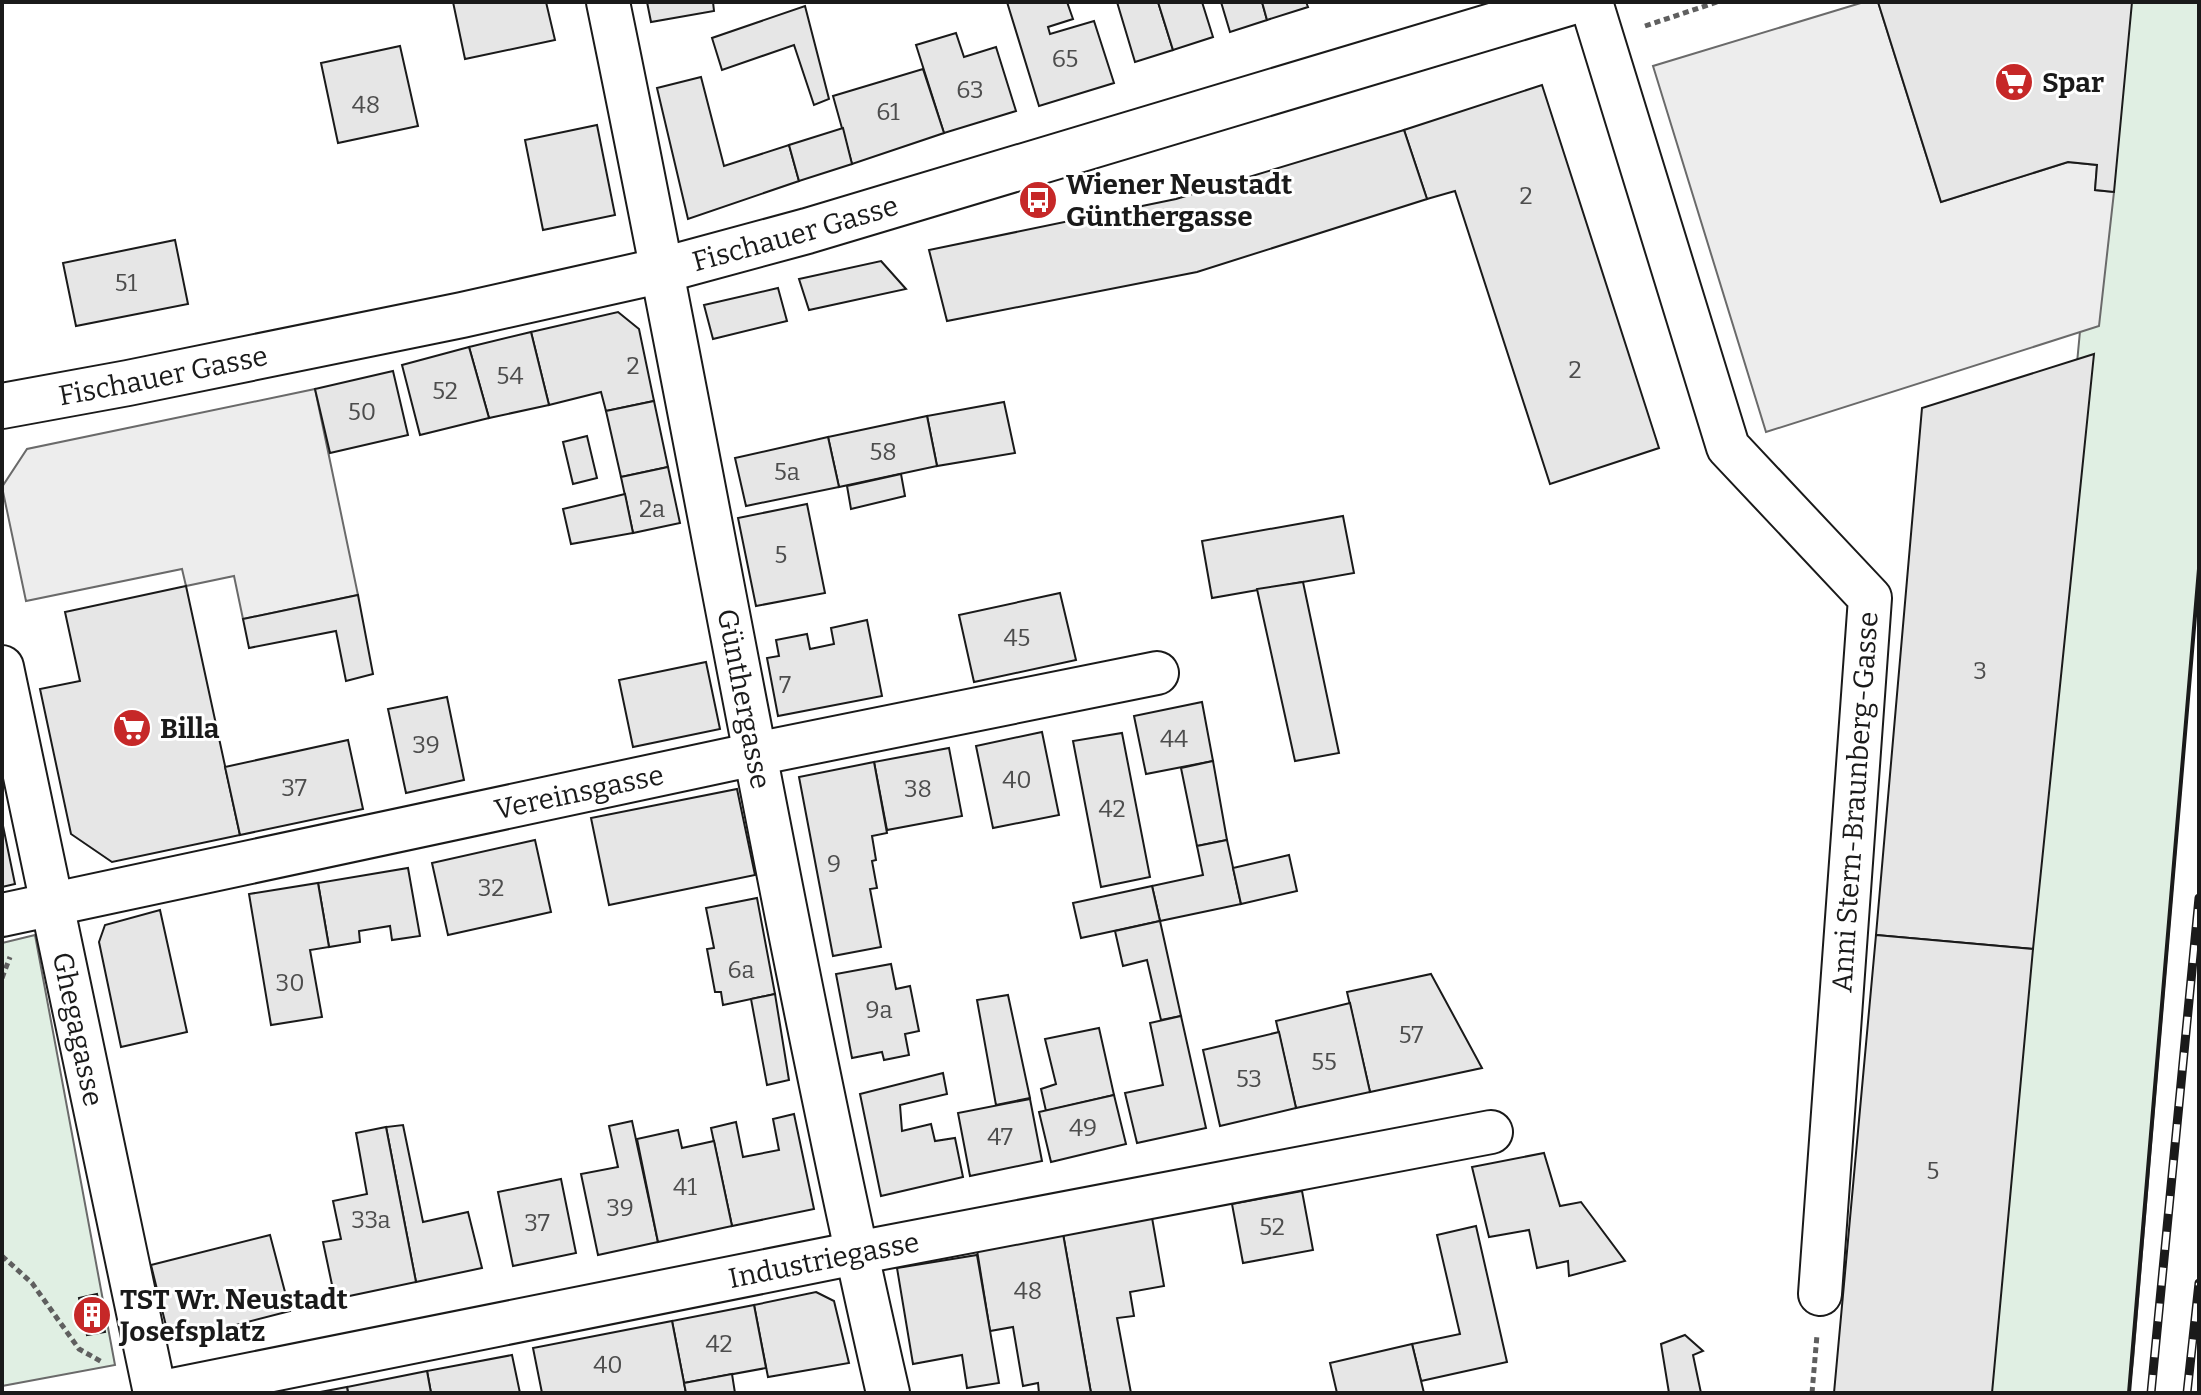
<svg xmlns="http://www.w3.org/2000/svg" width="2201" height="1395" viewBox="0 0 2201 1395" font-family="Bitter,serif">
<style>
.green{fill:#e0efe3;stroke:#6a6a6a;stroke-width:2}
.parking{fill:#ededed;stroke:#6a6a6a;stroke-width:2}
.building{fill:#e6e6e6;stroke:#1a1a1a;stroke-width:2}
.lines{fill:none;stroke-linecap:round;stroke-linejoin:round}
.minor-casing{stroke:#1a1a1a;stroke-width:46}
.secondary-casing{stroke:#1a1a1a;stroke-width:48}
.path{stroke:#5f5f5f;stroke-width:5;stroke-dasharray:6 4;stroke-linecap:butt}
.minor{stroke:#fff;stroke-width:42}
.secondary{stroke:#fff;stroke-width:44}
.rail-casing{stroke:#1a1a1a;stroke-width:9}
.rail{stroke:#fff;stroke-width:6;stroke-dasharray:18;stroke-linecap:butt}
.wall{stroke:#1a1a1a;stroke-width:4}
.labels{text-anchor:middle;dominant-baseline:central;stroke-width:6;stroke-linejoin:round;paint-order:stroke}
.number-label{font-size:24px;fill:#4d4d4d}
.poi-label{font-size:28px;font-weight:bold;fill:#1a1a1a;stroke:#fff;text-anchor:start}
.street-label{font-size:28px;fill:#1a1a1a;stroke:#fff}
</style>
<rect width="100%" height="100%" fill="#fff"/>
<g class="green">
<path d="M2111 2H2199V569L2133 1360 2129 1393H1980Z"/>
<path d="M35 935 115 1365 2 1386V943Z"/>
</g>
<g class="parking">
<path d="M1864 2H1878L1941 202 2068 162 2097 165 2095 190 2114 192 2099 326 1766 432 1653 66Z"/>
<path d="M315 389 358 595 243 619 234 576 186 586 182 569 26 601 2 487 27 449Z"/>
</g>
<g class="building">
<path d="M453 2H546L555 40 465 59Z"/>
<path d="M647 2H713L714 11 651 22Z"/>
<path d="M1007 2H1067L1073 19 1048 27 1050 34 1094 21 1114 83 1039 106Z"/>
<path d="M1117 2H1158L1173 50 1135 62Z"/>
<path d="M1158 2H1202L1213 37 1173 50Z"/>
<path d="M1221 2H1262L1267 20 1230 32Z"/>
<path d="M1262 2H1306L1308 7 1267 20Z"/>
<path d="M1878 2H2132L2114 192 2095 190 2097 165 2068 162 1941 202Z"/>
<path d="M805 6 829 99 814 105 794 45 722 70 712 38Z"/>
<path d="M956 33 964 57 996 47 1016 111 944 133 916 45Z"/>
<path d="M400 46 418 126 338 143 321 63Z"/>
<path d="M923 69 944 133 852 164 833 96Z"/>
<path d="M701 77 724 166 789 145 799 181 688 219 657 88Z"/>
<path d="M1542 85 1659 448 1550 484 1455 191 1427 199 1404 130Z"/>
<path d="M597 125 615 215 543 230 525 140Z"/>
<path d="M843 128 852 164 799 181 789 145Z"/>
<path d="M1404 130 1427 199 1197 272 947 321 929 250 1176 199Z"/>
<path d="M175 240 188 304 76 326 63 263Z"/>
<path d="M881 261 906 289 809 310 799 279Z"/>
<path d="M778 288 787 321 713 339 704 305Z"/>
<path d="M618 312 639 329 654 401 606 411 601 392 549 405 531 332Z"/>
<path d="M531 332 549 405 489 418 469 347Z"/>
<path d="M469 347 489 418 420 435 402 365Z"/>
<path d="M2094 354 2033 949 1876 935 1922 408Z"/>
<path d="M393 371 408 435 330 453 315 389Z"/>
<path d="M654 401 668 467 621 477 606 411Z"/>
<path d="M1004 402 1015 453 937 466 927 416Z"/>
<path d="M927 416 937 466 839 487 828 437Z"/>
<path d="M587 436 597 478 573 484 563 442Z"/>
<path d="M828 437 839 487 746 506 735 458Z"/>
<path d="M668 467 680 523 633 533 621 477Z"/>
<path d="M901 474 905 496 851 509 847 486Z"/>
<path d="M625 494 633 533 571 544 563 509Z"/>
<path d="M807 504 825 593 756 606 738 518Z"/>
<path d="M1343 516 1354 573 1212 598 1202 541Z"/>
<path d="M1303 582 1339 753 1295 761 1257 589Z"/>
<path d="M186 586 240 835 112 862 71 834 40 689 80 681 65 612Z"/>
<path d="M1060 593 1076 660 974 682 959 615Z"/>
<path d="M358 595 373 674 346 681 336 631 249 648 243 619Z"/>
<path d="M867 620 882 696 778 716 767 658 779 656 776 640 807 634 810 649 834 644 831 628Z"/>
<path d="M706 662 720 729 633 747 619 680Z"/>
<path d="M447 697 464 780 406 793 388 709Z"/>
<path d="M1202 702 1213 761 1146 774 1134 716Z"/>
<path d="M1042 732 1059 815 993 828 976 746Z"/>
<path d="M1122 733 1150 877 1101 887 1073 741Z"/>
<path d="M348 740 363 809 240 835 225 767Z"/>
<path d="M949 748 962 816 887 830 874 762Z"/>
<path d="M1213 761 1227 840 1197 846 1181 768Z"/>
<path d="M874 762 887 833 872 836 876 860 872 861 877 888 870 889 881 947 833 956 799 777Z"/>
<path d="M737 789 755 875 609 905 591 818Z"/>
<path d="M2 821 15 884 2 887Z"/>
<path d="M535 840 551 912 448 935 432 863Z"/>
<path d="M1227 840 1241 904 1160 921 1152 886 1203 875 1197 846Z"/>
<path d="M1289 855 1297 891 1241 904 1233 868Z"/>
<path d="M408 868 420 936 392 940 390 926 359 931 360 942 329 947 318 883Z"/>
<path d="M318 883 329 947 310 950 322 1017 271 1025 249 894Z"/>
<path d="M1152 886 1160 921 1081 938 1073 903Z"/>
<path d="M757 898 775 994 723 1005 721 992H715L707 949 714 948 706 908Z"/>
<path d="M160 910 187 1032 121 1047 99 942 105 925Z"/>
<path d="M1160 921 1181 1016 1161 1020 1147 960 1123 966 1115 931Z"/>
<path d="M1876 935 2033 949 1992 1393H1834Z"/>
<path d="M891 964 896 989 910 986 919 1031 905 1034 909 1055 884 1060 882 1052 852 1058 836 974Z"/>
<path d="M1431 974 1482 1068 1370 1092 1347 992Z"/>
<path d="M775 994 789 1080 767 1085 751 999Z"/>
<path d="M1008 995 1030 1098 996 1105 977 1000Z"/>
<path d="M1350 1003 1370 1092 1296 1108 1276 1021Z"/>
<path d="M1181 1016 1206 1128 1137 1143 1125 1093 1163 1085 1150 1023Z"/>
<path d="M1099 1028 1114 1095 1046 1111 1041 1089 1056 1084 1045 1039Z"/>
<path d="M1279 1032 1296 1108 1220 1126 1203 1050Z"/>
<path d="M943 1073 947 1094 900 1105 902 1131 931 1124 935 1141 955 1138 963 1177 881 1196 860 1094Z"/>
<path d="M1114 1095 1126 1144 1051 1162 1039 1112Z"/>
<path d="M1030 1099 1042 1161 970 1176 958 1113Z"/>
<path d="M794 1114 814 1209 732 1226 711 1128 736 1122 743 1157 779 1150 773 1119Z"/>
<path d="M632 1121 658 1242 598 1255 581 1174 618 1167 609 1126Z"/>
<path d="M403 1125 423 1222 468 1212 482 1268 416 1282 386 1127Z"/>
<path d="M386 1127 416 1282 335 1299 323 1242 341 1239 333 1201 367 1194 356 1133Z"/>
<path d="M678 1130 682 1148 714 1141 732 1226 658 1242 637 1139Z"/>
<path d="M1544 1153 1560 1206 1581 1202 1625 1261 1569 1276 1568 1261 1537 1268 1529 1230 1489 1237 1472 1167Z"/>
<path d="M561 1179 576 1253 513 1266 498 1192Z"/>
<path d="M1302 1191 1313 1250 1243 1263 1232 1204Z"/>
<path d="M1151 1212 1164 1286 1130 1292 1134 1316 1117 1318 1131 1393H1091L1062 1228Z"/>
<path d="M1476 1226 1507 1362 1421 1381 1412 1344 1460 1334 1437 1235Z"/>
<path d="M1062 1228 1091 1393H1039L1038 1383 1023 1386 1013 1327 990 1331 976 1244Z"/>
<path d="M270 1235 290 1311 170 1342 151 1265Z"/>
<path d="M977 1255 999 1383 967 1388 962 1355 913 1364 897 1268Z"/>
<path d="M816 1292 834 1301 849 1363 768 1377 754 1305Z"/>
<path d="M97 1294 105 1332 87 1335 79 1298Z"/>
<path d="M754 1305 766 1368 684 1383 672 1321Z"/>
<path d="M672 1321 686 1393H542L533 1348Z"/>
<path d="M1685 1335 1703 1351 1693 1355 1701 1393H1669L1661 1344Z"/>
<path d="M1412 1344 1424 1393H1337L1330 1363Z"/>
<path d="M512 1355 520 1393H431L427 1371Z"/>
<path d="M427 1371 431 1393H348L347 1387Z"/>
<path d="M732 1374 735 1393H686L684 1383Z"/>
<path d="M347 1387 348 1393H315Z"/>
</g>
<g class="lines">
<g class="minor-casing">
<g id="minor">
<path id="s1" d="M608 2C704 465 782 932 888 1393"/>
<path d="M1591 2 1728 447 1870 598 1820 1294"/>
<path id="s2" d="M2 667 155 1393"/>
<path id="s3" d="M2 915 755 754 1157 673"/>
<path id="s4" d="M157 1393 856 1253 1491 1132"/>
</g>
</g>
<g class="secondary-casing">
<g id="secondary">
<path id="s5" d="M2 406 128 383 462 315 663 270 807 231 1572 2"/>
</g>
</g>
<g class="path">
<path d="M1645 26 1717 2"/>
<path d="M2 978 10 957"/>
<path d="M2 1256 32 1283 79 1349 102 1362"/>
<path d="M1812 1393 1817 1335"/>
</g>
<use href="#minor" class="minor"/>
<use href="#secondary" class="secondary"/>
<g class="rail-casing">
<g id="rail">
<path d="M2151 1393 2199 898"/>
<path d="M2187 1393 2199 1283"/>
</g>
</g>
<use href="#rail" class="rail"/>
<g class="wall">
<path d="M2199 438V442"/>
<path d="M2129 1393 2199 569"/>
</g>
</g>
<defs>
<g id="supermarket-disc" transform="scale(2)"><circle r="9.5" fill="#c62828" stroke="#fff"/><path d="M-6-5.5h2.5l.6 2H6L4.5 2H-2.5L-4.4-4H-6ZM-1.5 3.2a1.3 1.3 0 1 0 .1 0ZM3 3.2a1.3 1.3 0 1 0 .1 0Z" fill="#fff"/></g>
<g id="bus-disc" transform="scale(2)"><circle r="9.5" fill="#c62828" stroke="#fff"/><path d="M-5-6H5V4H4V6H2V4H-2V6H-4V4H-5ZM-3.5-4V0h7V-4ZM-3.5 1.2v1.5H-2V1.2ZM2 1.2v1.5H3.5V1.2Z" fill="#fff"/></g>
<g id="building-disc" transform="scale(2)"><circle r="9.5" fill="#c62828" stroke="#fff"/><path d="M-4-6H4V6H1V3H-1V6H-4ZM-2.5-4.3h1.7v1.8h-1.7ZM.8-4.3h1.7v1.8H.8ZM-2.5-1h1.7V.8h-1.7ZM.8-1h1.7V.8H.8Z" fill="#fff"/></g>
</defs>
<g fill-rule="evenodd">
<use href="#supermarket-disc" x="2014" y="82"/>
<use href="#bus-disc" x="1038" y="200"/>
<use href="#supermarket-disc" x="132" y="728"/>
<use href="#building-disc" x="92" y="1315"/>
</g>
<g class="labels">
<g class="number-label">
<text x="1065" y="59">65</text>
<text x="970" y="90">63</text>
<text x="366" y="105">48</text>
<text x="888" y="112">61</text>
<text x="1526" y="196">2</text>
<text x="126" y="283">51</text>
<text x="633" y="366">2</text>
<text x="1575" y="370">2</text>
<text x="510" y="376">54</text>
<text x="445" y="391">52</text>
<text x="362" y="412">50</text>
<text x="883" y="452">58</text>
<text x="787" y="472">5a</text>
<text x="652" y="509">2a</text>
<text x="781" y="555">5</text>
<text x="1017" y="638">45</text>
<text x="1980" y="671">3</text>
<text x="785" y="685">7</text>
<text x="1174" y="739">44</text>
<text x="426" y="745">39</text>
<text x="1017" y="780">40</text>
<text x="294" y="788">37</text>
<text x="918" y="789">38</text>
<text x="1112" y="809">42</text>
<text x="834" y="864">9</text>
<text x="491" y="888">32</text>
<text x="741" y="970">6a</text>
<text x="290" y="983">30</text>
<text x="879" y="1010">9a</text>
<text x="1411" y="1035">57</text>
<text x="1324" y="1062">55</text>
<text x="1249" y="1079">53</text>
<text x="1083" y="1128">49</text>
<text x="1000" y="1137">47</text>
<text x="1933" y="1171">5</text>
<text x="685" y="1187">41</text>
<text x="620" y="1208">39</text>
<text x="371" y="1220">33a</text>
<text x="537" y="1223">37</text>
<text x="1272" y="1227">52</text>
<text x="1028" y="1291">48</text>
<text x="719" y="1344">42</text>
<text x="608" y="1365">40</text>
</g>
<g class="poi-label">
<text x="2042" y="82">Spar</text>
<text x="1066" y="184">Wiener Neustadt<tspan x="1066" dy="32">Günthergasse</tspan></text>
<text x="160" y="728">Billa</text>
<text x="120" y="1299">TST Wr. Neustadt<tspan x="120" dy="32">Josefsplatz</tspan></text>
</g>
<g class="street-label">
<text stroke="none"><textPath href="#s5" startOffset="812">Fischauer Gasse</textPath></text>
<text stroke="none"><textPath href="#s5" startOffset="164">Fischauer Gasse</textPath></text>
<text stroke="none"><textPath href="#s1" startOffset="710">Günthergasse</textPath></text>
<text stroke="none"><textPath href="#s3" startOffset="590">Vereinsgasse</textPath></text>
<text transform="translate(1855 802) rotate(-86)">Anni Stern-Braunberg-Gasse</text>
<text stroke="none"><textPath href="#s2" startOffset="370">Ghegagasse</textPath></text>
<text stroke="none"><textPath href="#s4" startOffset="680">Industriegasse</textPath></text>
</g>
</g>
<rect width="2201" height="1395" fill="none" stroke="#1a1a1a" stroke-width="8"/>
</svg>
